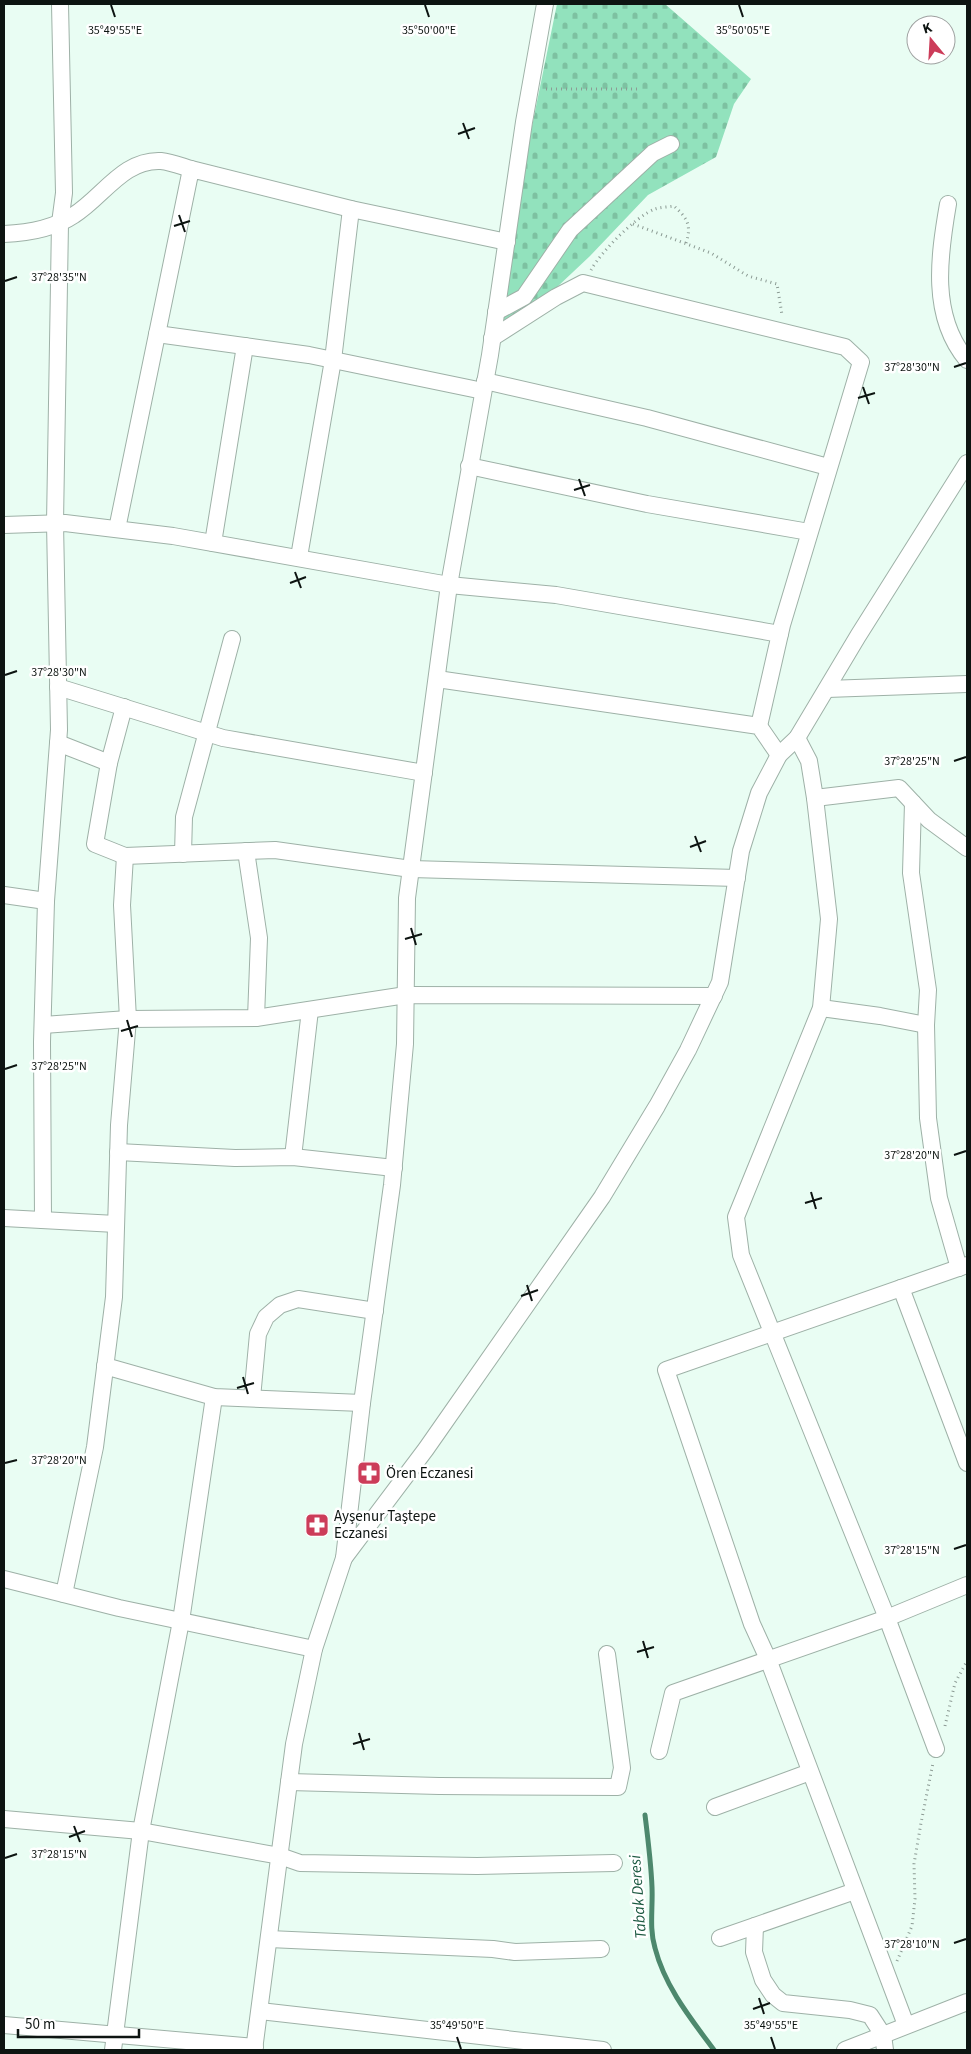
<svg xmlns="http://www.w3.org/2000/svg" width="971" height="2054" viewBox="0 0 971 2054" font-family="'Source Sans 3',sans-serif">
<style>
.cemetery{fill:url(#cemetery-stones)}
.lines{fill:none;stroke-linecap:round;stroke-linejoin:round}
.stream{stroke:#4d886d;stroke-width:5}
.minor-casing{stroke:#9eb1a7;stroke-width:18}
.path{stroke:#8c9b94;stroke-width:3;stroke-dasharray:1 4;stroke-linecap:butt}
.minor{stroke:#fff;stroke-width:16}
.ticks{fill:none;stroke:#0d1411;stroke-width:2}
.labels{text-anchor:middle;dominant-baseline:central;stroke-width:5;stroke-linejoin:round;paint-order:stroke}
.poi-label{font-size:15px;fill:#0d1411;stroke:#fff;text-anchor:start}
.water-label{font-size:16px;font-style:italic;fill:#1d5a42;stroke:#fff}
.ticks-label{font-size:12px;text-anchor:middle;fill:#0d1411;stroke:#fff;stroke-width:5;stroke-linejoin:round;paint-order:stroke}
</style>
<defs>
<pattern id="cemetery-stones" width="16" height="16" patternUnits="userSpaceOnUse" patternTransform="scale(1.25)"><rect width="16" height="16" fill="#92e2bd"/><path d="M2 7V4a2 2 0 0 1 4 0v3zM10 15v-3a2 2 0 0 1 4 0v3z" fill="#7dc1a1"/></pattern>
</defs>
<rect width="100%" height="100%" fill="#e9fdf3"/>
<path class="cemetery" d="M557 4H665L751 79 734 104 716 157 648 195 590 256 538 305 502 323 531 131Z"/>
<g class="lines">
<path class="stream" d="M645 1815C648 1839 651 1863 652 1887 653 1908 649 1928 655 1948 665 1987 691 2019 714 2050"/>
<g class="minor-casing">
<g id="minor">
<path d="M948 204C939 256 930 316 967 360"/>
<path d="M4 234C29 233 53 229 74 215 103 197 123 159 161 161 171 162 181 166 191 169"/>
<path d="M496 312 524 297 570 230 653 153 671 144"/>
<path d="M157 334 309 355 483 391"/>
<path d="M492 338 556 297 583 283 845 347 861 362 782 625 759 726"/>
<path d="M485 381 647 418 828 467"/>
<path d="M469 466 647 504 809 532"/>
<path d="M4 525 65 523 173 536 449 585 556 595 780 634"/>
<path d="M117 529 191 169 351 209 507 242"/>
<path d="M213 543 245 346"/>
<path d="M299 557 333 360 351 209"/>
<path d="M437 679 759 726 779 755"/>
<path d="M58 687 223 738 424 773"/>
<path d="M827 689 967 684"/>
<path d="M124 707 109 763 95 844 125 856 275 850 411 869 737 878"/>
<path d="M797 738 809 761 815 798 829 919 821 1008 736 1217 741 1255 887 1618 936 1749"/>
<path d="M58 743 109 763"/>
<path d="M815 798 899 788 929 820 967 848"/>
<path d="M913 803 911 873 928 990 926 1025 928 1118 939 1198 959 1268"/>
<path d="M246 851 259 938 256 1018"/>
<path d="M183 854 184 817 232 639"/>
<path d="M4 895 46 901"/>
<path d="M821 1008 880 1016 926 1025"/>
<path d="M43 1025 128 1019 256 1018 406 995 714 996"/>
<path d="M118 1152 235 1158 293 1157 394 1168"/>
<path d="M293 1157 310 1010"/>
<path d="M4 1218 116 1224"/>
<path d="M43 1220 42 1042 46 901 59 730 55 523 60 223 64 193 60 4"/>
<path d="M901 1288 967 1463"/>
<path d="M105 1366 214 1397 362 1403"/>
<path d="M252 1398 258 1334 266 1317 280 1305 298 1299 375 1311"/>
<path d="M344 1558 426 1449 602 1197 657 1106 688 1050 720 982 741 851 759 793 779 755 797 738 858 636 967 463"/>
<path d="M4 1579 119 1608 314 1649"/>
<path d="M64 1594 95 1447 114 1297 119 1125 128 1019 122 905 125 856"/>
<path d="M659 1751 673 1693 887 1618 967 1585"/>
<path d="M289 1782 439 1786 618 1787 622 1768 607 1654"/>
<path d="M715 1807 810 1772"/>
<path d="M4 1819 141 1831 280 1856 300 1863 477 1866 614 1863"/>
<path d="M755 1926 754 1952 763 1980 773 1995 783 2003 850 2010 870 2015 883 2035 885 2050"/>
<path d="M720 1938 855 1891"/>
<path d="M269 1939 493 1949 515 1952 601 1949"/>
<path d="M260 2011 603 2050"/>
<path d="M4 2025 255 2047"/>
<path d="M906 2025 768 1659 752 1624 666 1370 967 1265"/>
<path d="M113 2050 141 1831 181 1621 214 1397"/>
<path d="M254 2050 294 1744 314 1649 344 1558 362 1403 392 1185 405 1044 407 898 449 585 490 355 524 122 545 4"/>
<path d="M845 2050 967 2002"/>
</g>
</g>
<g class="path">
<path d="M546 89H639"/>
<path d="M633 224 711 253 748 276 777 284 782 315"/>
<path d="M591 270C601 252 636 216 655 209 661 207 668 207 674 206 687 218 692 225 686 243"/>
<path d="M945 1726 955 1683 967 1661"/>
<path d="M897 1961 912 1926 915 1899 914 1864 921 1823 933 1763"/>
</g>
<use href="#minor" class="minor"/>
</g>
<path class="ticks" d="M111 5 115 17M425 5 429 17M739 5 743 17M463 123 469 139M458 134 475 128M179 215 185 232M174 226 190 221M5 281 17 277M954 367 966 363M863 387 869 404M858 398 875 393M579 479 585 496M574 490 590 485M295 572 301 588M290 583 306 577M5 675 17 671M954 761 966 757M695 836 701 852M690 847 706 841M411 928 416 945M405 939 422 934M127 1020 132 1037M121 1031 138 1026M5 1069 17 1065M954 1155 966 1151M811 1192 816 1209M805 1203 822 1198M527 1285 532 1301M521 1296 538 1290M243 1377 248 1394M237 1388 254 1383M5 1463 17 1460M954 1549 966 1545M643 1641 648 1658M637 1652 654 1647M359 1733 364 1750M353 1744 370 1739M74 1826 80 1842M69 1837 85 1831M5 1858 17 1854M954 1943 966 1939M759 1998 764 2014M753 2009 770 2003M457 2037 461 2049M771 2037 775 2049"/>
<defs>
<g id="pharmacy-square" transform="scale(1.25)"><rect x="-9" y="-9" width="18" height="18" rx="4" fill="#cc3c59" stroke="#fff"/><path d="M-2-6h4v4h4v4h-4v4h-4v-4h-4v-4h4Z" fill="#fff"/></g>
</defs>
<g fill-rule="evenodd">
<use href="#pharmacy-square" x="369" y="1473"/>
<use href="#pharmacy-square" x="317" y="1525"/>
</g>
<g class="labels">
<g class="poi-label">
<text x="386" y="1473">Ören Eczanesi</text>
<text x="334" y="1516">Ayşenur Taştepe<tspan x="334" dy="17">Eczanesi</tspan></text>
</g>
<g class="water-label">
<text transform="translate(638 1897) rotate(-94)">Tabak Deresi</text>
</g>
</g>
<g class="ticks-label">
<text x="115" y="34">35°49'55"E</text>
<text x="429" y="34">35°50'00"E</text>
<text x="743" y="34">35°50'05"E</text>
<text x="59" y="281">37°28'35"N</text>
<text x="912" y="371">37°28'30"N</text>
<text x="59" y="676">37°28'30"N</text>
<text x="912" y="765">37°28'25"N</text>
<text x="59" y="1070">37°28'25"N</text>
<text x="912" y="1159">37°28'20"N</text>
<text x="59" y="1464">37°28'20"N</text>
<text x="912" y="1554">37°28'15"N</text>
<text x="59" y="1858">37°28'15"N</text>
<text x="912" y="1948">37°28'10"N</text>
<text x="457" y="2029">35°49'50"E</text>
<text x="771" y="2029">35°49'55"E</text>
</g>
<rect width="971" height="2054" fill="none" stroke="#0d1411" stroke-width="10"/>
<g transform="translate(931 40) rotate(342)"><circle r="24" fill="#ffffff" stroke="#9ea1a0"/>
<path d="M0-4L9 19L0 12L-9 19Z" fill="#cc3c59"/>
<text y="-8" font-size="14" font-weight="bold" text-anchor="middle" fill="#0d1411">K</text>
</g>
<path d="M18 2029v8h121v-8" fill="none" stroke="#0d1411" stroke-width="2.5"/>
<text x="25" y="2029" font-size="15" fill="#0d1411" stroke="#ffffff" stroke-width="4" paint-order="stroke">50 m</text>
</svg>
